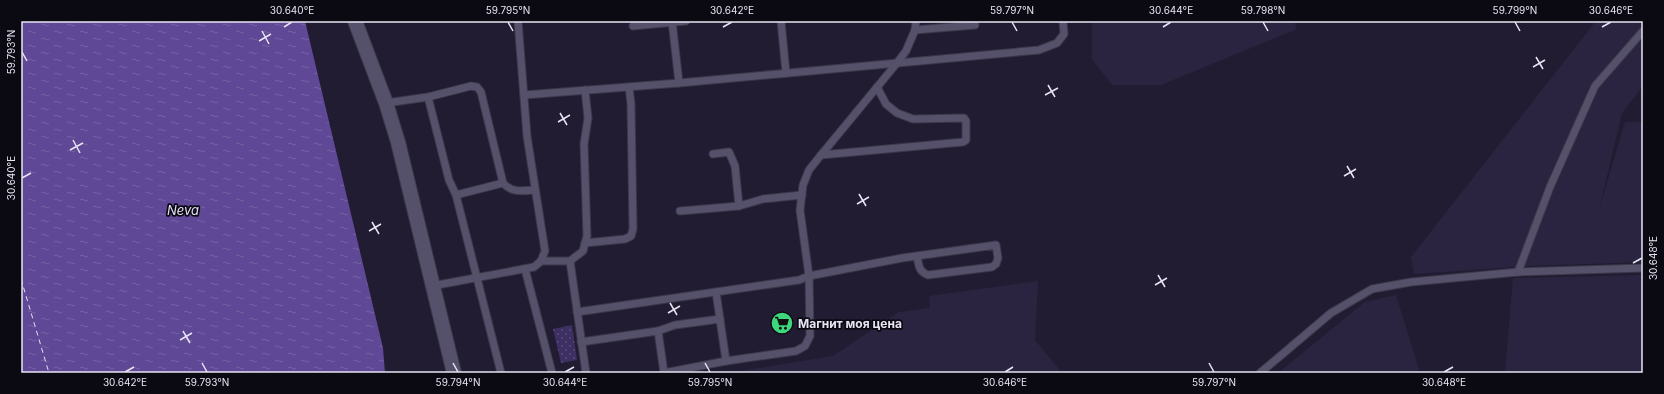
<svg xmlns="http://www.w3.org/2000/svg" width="1664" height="394" viewBox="0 0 1664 394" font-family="Inter,sans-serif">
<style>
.built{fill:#2b2440}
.green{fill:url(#green-dots)}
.water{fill:url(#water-ripples)}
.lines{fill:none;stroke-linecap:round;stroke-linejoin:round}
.ferry{stroke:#e4dff6;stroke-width:1;stroke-dasharray:5 4;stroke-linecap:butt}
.lane-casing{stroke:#3c3749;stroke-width:9}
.street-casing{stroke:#3c3749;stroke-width:16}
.lane{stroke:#56516a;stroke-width:7}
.street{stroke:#56516a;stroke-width:14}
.ticks{fill:none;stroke:#e7e5f4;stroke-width:1.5}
.labels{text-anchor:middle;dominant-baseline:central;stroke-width:3.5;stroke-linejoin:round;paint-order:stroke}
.poi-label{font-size:12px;font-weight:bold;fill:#e7e5f4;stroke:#0b0912;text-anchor:start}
.water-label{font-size:13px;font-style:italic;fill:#e4dff6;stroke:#0b0912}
.neatline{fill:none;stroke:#e7e5f4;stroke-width:1.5}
.ticks-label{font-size:10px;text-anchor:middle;fill:#e7e5f4}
</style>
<defs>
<pattern id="green-dots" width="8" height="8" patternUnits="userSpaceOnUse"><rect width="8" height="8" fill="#3d2f61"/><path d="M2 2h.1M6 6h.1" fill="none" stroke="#594d78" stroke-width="1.8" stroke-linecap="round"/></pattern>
<pattern id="water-ripples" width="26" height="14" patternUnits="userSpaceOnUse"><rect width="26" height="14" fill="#5f4895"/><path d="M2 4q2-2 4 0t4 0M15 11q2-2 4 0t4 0" fill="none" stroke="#7662a4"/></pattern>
</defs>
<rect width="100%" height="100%" fill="#221c32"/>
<g class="built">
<path d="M1092 21H1294L1297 29 1161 85H1112L1092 59Z"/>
<path d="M1596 21H1643V86L1622 113 1599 210 1625 122H1643V262L1528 266 1414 274 1411 257Z"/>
<path d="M1643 275V373H1505L1513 278Z"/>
<path d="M1038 281 1035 340 1062 373H728L833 356 899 312 930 308 929 296Z"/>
<path d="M1396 295 1420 373H1278L1365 302Z"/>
</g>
<path class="green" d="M572 325 577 360 561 363 553 329Z"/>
<path class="water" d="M21 21H305L383 348 385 373H21Z"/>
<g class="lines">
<path class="ferry" d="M21 279 49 373"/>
<g class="lane-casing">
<g id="lane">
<path d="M781 21 786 73"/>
<path d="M633 26 686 21"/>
<path d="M915 30 975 25"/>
<path d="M679 83 1039 50 1057 43 1064 34 1063 21"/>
<path d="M524 95 679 83 672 21"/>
<path d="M428 97 449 180 456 195 501 373"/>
<path d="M386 103 428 97 471 86 477 87 481 92 503 183C512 193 522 191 534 190"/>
<path d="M713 154 729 152 735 166 739 206"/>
<path d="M821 155 963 142 966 140V121L964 118 913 119 897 113 886 104 877 87"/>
<path d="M456 195 503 183"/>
<path d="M680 211 739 206 763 199 802 195"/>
<path d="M585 243 625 239 631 236 633 229 631 104 629 87"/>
<path d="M541 261H570L583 251 587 236 584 144 588 118 585 90"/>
<path d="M570 261 586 373"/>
<path d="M525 269 552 373"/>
<path d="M1518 272 1550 187 1595 86 1643 31"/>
<path d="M432 286 534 267 541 261 545 251 527 136 518 21"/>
<path d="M716 292 726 361"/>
<path d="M577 312 799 280 809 276 902 258 996 245 998 258 996 264 992 267 928 275C918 271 919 265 917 256"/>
<path d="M658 331 664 373 726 361 796 351 805 346 810 336 809 276 800 210 803 185 809 170 821 155 897 63 906 51 915 30 916 21"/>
<path d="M581 342 658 331 675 325 720 319"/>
<path d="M1260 373 1331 313 1372 289 1411 282 1518 272 1643 268"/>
</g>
</g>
<g class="street-casing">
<path id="street" d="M355 21 386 103 398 142 454 373"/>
</g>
<use href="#lane" class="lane"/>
<use href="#street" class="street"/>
</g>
<path class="ticks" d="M508 22 513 31M1012 22 1017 31M1263 22 1268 31M1515 22 1520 31M284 27 292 22M723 27 732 22M1163 27 1171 22M1602 27 1611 22M262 31 269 44M259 41 271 34M22 52 27 61M1536 57 1543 69M1533 67 1545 60M1048 85 1055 97M1045 95 1058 88M560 113 567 125M558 122 570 115M73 140 80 153M70 150 83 143M1347 166 1354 178M1344 176 1356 169M22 178 31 173M859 194 866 206M857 204 869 197M372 222 379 234M369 231 381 224M1633 263 1642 258M1158 275 1165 287M1155 285 1167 278M670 303 677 315M668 313 680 306M183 331 190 343M180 340 192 333M202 363 207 372M453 363 458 372M705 363 710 372M1209 363 1214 372M125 372 134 367M565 372 574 367M1005 372 1013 367M1444 372 1453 367"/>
<defs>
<g id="supermarket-disc" transform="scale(1.15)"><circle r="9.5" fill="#3ed77d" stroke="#0b0912"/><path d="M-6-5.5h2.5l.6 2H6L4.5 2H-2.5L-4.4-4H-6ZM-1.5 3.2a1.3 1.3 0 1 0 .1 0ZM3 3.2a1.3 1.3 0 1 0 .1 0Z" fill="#111"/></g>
</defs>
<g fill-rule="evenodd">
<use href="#supermarket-disc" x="782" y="323"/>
</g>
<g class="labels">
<g class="poi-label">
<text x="798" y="323">Магнит моя цена</text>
</g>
<g class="water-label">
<text x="183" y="210">Neva</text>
</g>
</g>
<rect width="1664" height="394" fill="none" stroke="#0b0912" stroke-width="44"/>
<rect x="22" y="22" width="1620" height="350" class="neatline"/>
<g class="ticks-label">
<text x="292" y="14">30.640°E</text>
<text x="508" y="14">59.795°N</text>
<text x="732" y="14">30.642°E</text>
<text x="1012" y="14">59.797°N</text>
<text x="1171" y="14">30.644°E</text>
<text x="1263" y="14">59.798°N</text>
<text x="1515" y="14">59.799°N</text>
<text x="1611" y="14">30.646°E</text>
<text transform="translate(11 52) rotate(-90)" y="4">59.793°N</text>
<text transform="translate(11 178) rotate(-90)" y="4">30.640°E</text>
<text transform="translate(1653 258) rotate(-90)" y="4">30.648°E</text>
<text x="125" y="386">30.642°E</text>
<text x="207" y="386">59.793°N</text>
<text x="458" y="386">59.794°N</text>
<text x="565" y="386">30.644°E</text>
<text x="710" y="386">59.795°N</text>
<text x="1005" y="386">30.646°E</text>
<text x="1214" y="386">59.797°N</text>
<text x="1444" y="386">30.648°E</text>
</g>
</svg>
